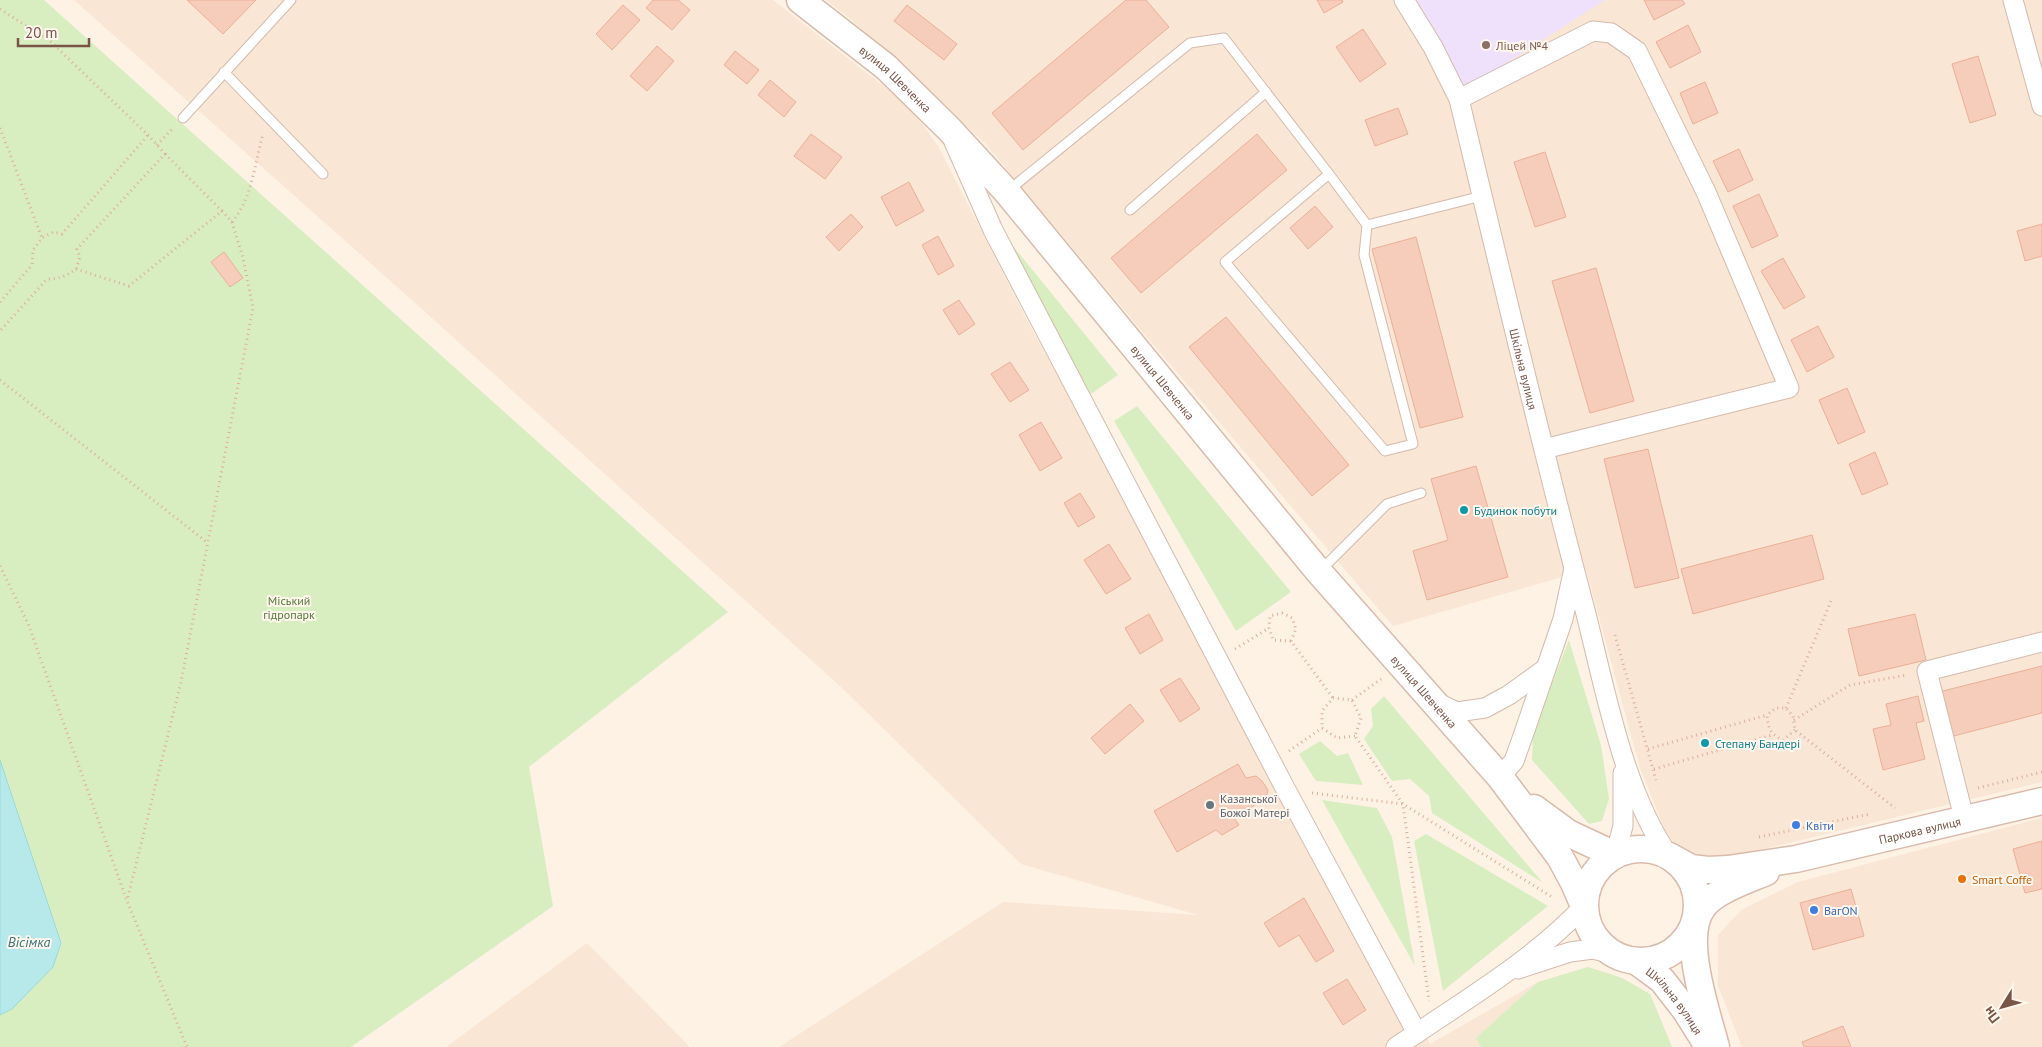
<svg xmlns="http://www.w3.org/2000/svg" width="2042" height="1047" viewBox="0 0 2042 1047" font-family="'PT Sans',sans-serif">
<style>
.residential{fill:#f9e6d5}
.education{fill:#efe1fb}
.green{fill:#d8eec1}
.water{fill:#b7e8ea;stroke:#9cd9dd}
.building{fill:#f6ccba;stroke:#ebaf98}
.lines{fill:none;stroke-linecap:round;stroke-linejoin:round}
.lane-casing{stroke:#d4baac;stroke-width:11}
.street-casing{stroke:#d4baac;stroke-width:21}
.secondary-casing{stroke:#dabbab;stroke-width:29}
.path{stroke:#dcae9c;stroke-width:3;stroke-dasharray:1 4;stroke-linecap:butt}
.lane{stroke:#fff;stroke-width:9}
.street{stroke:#fff;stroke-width:19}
.secondary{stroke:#fff;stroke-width:26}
.education-dot{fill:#8d6e63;stroke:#fff6ed;stroke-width:2}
.culture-dot{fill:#0f9aa8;stroke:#fff6ed;stroke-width:2}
.worship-dot{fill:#6b7280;stroke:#fff6ed;stroke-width:2}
.shop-dot{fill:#3f7fe0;stroke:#fff6ed;stroke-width:2}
.food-dot{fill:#e8710a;stroke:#fff6ed;stroke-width:2}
.labels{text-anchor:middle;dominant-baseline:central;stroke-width:4;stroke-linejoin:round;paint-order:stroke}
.education-label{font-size:12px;fill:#785e54;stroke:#fff6ed;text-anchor:start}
.street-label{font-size:12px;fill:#7a5447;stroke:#fff6ed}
.culture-label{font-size:12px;fill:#0d838f;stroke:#fff6ed;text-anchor:start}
.park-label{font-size:12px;fill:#547a3c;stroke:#fff6ed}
.worship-label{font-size:12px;fill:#5b616d;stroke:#fff6ed;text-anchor:start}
.shop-label{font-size:12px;fill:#366cbe;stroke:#fff6ed;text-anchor:start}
.food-label{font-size:12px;fill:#c56008;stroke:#fff6ed;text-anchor:start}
.water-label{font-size:14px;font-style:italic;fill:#367579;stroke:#fff6ed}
</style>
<rect width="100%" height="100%" fill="#fef2e5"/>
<g class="residential">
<path d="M74 0H773L909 106 938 146 1031 328 1327 853 1430 1044 1538 982 1588 967 1622 978 1650 994 1672 1047H779L1003 902 1198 915 1021 864 841 687 414 302Z"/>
<path d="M826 0H2042V782L1763 849 1703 860 1678 849 1664 828 1640 768 1586 570 1393 626 1140 329 986 144 848 17Z"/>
<path d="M2042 818V1047H1742L1718 986V935L1741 910 1798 882Z"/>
<path d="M587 943 690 1047H446Z"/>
</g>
<path class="education" d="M1408 0H1605L1465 90Z"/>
<g class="green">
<path d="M0 0H44L728 612 529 767 553 906 351 1047H0Z"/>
<path d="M1004 235 1118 375 1091 394Z"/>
<path d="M1137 406 1291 592 1236 631 1114 421Z"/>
<path d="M1569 640 1601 745 1609 799 1602 821 1589 824 1532 760 1533 732Z"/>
<path d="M1384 696 1543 883 1432 813 1429 796 1410 779 1392 781 1364 739 1373 726 1371 709Z"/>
<path d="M1320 741 1337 756 1348 753 1363 785 1316 781 1299 754Z"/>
<path d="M1322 800 1377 808 1392 837 1415 966Z"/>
<path d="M1426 834 1548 906 1443 991 1414 841Z"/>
<path d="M1588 967 1622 978 1650 994 1672 1047H1481L1476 1038 1538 982Z"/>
</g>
<path class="water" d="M0 760 61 943 53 967 12 1009 0 1015Z"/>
<g class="building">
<path d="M187 0H256L223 34Z"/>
<path d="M653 0H678L690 10 672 30 646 8Z"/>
<path d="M1126 0H1146L1169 27 1023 150 992 113Z"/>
<path d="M1317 0H1342L1343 2 1324 13Z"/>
<path d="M1644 0H1682L1685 4 1654 20Z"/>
<path d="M623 5 640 20 612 50 596 34Z"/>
<path d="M907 5 957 44 944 60 894 21Z"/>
<path d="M1688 25 1701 52 1670 68 1656 42Z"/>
<path d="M1363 29 1386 64 1360 82 1336 47Z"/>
<path d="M657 46 674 61 647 91 630 76Z"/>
<path d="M735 51 759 70 747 84 724 65Z"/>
<path d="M1978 56 1996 115 1970 123 1952 64Z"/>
<path d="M770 80 796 102 784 117 758 95Z"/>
<path d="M1705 82 1718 113 1693 124 1680 93Z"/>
<path d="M1398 108 1408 134 1375 146 1365 120Z"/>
<path d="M811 134 842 157 825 179 794 156Z"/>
<path d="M1257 134 1287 170 1141 293 1111 258Z"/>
<path d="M1739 149 1753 180 1728 192 1713 161Z"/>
<path d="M1545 152 1566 217 1535 227 1514 162Z"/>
<path d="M909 182 924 211 896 226 881 197Z"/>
<path d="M1759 194 1778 236 1752 248 1733 206Z"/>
<path d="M1315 206 1333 227 1308 249 1290 228Z"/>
<path d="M851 214 863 227 839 251 826 237Z"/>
<path d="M2042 224V256L2025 261 2017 231Z"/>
<path d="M938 236 954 266 938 275 922 245Z"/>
<path d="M1416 237 1463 417 1420 428 1372 249Z"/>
<path d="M224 252 243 278 230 287 211 262Z"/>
<path d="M1783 258 1805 297 1784 309 1761 271Z"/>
<path d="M1596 268 1634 401 1590 413 1552 281Z"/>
<path d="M959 300 975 324 959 335 943 310Z"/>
<path d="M1226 317 1349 465 1312 496 1189 347Z"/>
<path d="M1818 326 1834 357 1807 372 1791 340Z"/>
<path d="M1010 362 1029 390 1010 402 991 374Z"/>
<path d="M1847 388 1865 432 1838 444 1819 400Z"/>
<path d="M1041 422 1062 458 1040 471 1019 435Z"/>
<path d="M1648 449 1679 578 1635 588 1604 459Z"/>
<path d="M1875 452 1888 484 1862 495 1849 464Z"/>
<path d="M1476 466 1508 577 1427 600 1413 551 1448 540 1431 479Z"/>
<path d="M1080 493 1095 517 1078 527 1064 503Z"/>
<path d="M1812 535 1824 579 1693 614 1681 569Z"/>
<path d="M1109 544 1131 579 1106 594 1084 560Z"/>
<path d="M1149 614 1163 640 1140 654 1125 628Z"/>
<path d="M1915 614 1926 660 1859 676 1848 629Z"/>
<path d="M2042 666V713L1946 738 1935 693Z"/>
<path d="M1180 678 1200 709 1180 722 1160 690Z"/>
<path d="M1918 696 1924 721 1916 723 1925 759 1883 770 1873 729 1891 725 1886 704Z"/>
<path d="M1130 704 1144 721 1105 754 1091 738Z"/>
<path d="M1238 764 1246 778 1256 776 1262 781 1268 790 1266 798 1234 818 1239 825 1222 835 1216 830 1177 852 1154 811Z"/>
<path d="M2042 841V889L2025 893 2013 849Z"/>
<path d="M1851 889 1864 936 1813 950 1800 903Z"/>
<path d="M1304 898 1334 951 1316 962 1299 935 1279 947 1264 923Z"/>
<path d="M1347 979 1366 1010 1343 1025 1323 993Z"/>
<path d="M1843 1026 1851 1047H1804L1802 1042Z"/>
</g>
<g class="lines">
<g class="lane-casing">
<g id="lane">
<path d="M224 72 323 174"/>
<path d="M183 118 291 0"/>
<path d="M1009 190 1190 43 1224 38 1329 174 1225 262 1385 451 1413 444 1364 255 1367 225 1329 174"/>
<path d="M1130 210 1266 92"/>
<path d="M1367 225 1482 196"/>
<path d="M1321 570 1387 504 1421 493"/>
</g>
</g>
<g class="street-casing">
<g id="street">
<path id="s1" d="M1404 0 1433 47 1459 99C1500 270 1540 441 1585 610 1605 688 1623 791 1669 856"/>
<path d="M2013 0 2042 106"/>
<path d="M1459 99 1593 31 1611 33 1637 51 1706 192 1789 388 1544 449"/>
<path d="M954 142 993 230 1285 788 1417 1033C1475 994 1536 957 1584 906"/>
<path d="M1438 703 1457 712 1485 708 1509 695 1545 669"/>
<path d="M1500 777 1514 761 1524 733 1563 619 1573 573"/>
<path d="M1964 818 1927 671 2042 642"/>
<path d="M1615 855 1623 826V773"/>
<path d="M1518 969 1570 952 1593 949 1613 954"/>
<path d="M1396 1047 1417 1033"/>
</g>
</g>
<g class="secondary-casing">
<g id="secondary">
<path id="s2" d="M800 0 886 67 949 129 1007 192 1319 572 1500 777 1560 857 1574 883 1584 906"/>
<path d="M1534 808 1568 833 1615 855"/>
<circle cx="1641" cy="905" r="56"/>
<path id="s3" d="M1669 856 1691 868 1708 870 1728 869 1796 859 2042 801"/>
<path id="s4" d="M1636 961 1662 980 1686 1011 1706 1043"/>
<path d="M1716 1047C1707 1012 1680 937 1703 907 1714 891 1748 880 1766 872"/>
</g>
</g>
<g class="path">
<path d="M0 9 50 41 148 135 165 154 77 249 80 257 76 269C66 276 60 279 47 279L0 331"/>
<path d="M0 128 42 238"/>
<path d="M157 145 172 129"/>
<path d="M165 154 222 211"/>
<path d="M232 222C252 199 255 162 263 134"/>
<path d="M76 269 129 286 222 211 232 222 243 258 253 308 181 682 127 901"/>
<path d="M0 302 32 265 33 250 42 238 53 232 62 234 148 135"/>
<path d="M0 380 208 543"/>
<path d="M0 566 29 626 127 901 187 1047"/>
<path d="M1615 635 1656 780"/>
<path d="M1291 641 1273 640 1269 628 1270 616 1282 613 1292 618 1296 629 1291 641 1333 698"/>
<path d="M1235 649 1269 628"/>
<path d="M1352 700 1381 679"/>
<path d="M1786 708 1831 601"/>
<path d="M1794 720 1850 685 1907 675"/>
<path d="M1795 730 1783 740C1770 734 1768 728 1767 715L1776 708H1786L1793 716 1795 730 1895 808"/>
<path d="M1355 736 1337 738 1322 728V711L1333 698 1352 700 1361 718 1355 736 1403 804 1429 1001"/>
<path d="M1648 749 1767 715"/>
<path d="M1289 751 1322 728"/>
<path d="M1654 769 1772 735"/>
<path d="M1978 788 2042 772"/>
<path d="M1312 793 1403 804 1552 897"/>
<path d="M1759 837 1870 814"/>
</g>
<use href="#lane" class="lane"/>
<use href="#street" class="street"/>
<use href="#secondary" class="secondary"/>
</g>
<circle class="education-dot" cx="1486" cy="45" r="5"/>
<g class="culture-dot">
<circle cx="1464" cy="510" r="5"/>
<circle cx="1705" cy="743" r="5"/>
</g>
<circle class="worship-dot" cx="1210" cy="805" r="5"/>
<g class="shop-dot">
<circle cx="1796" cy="825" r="5"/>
<circle cx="1814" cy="910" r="5"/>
</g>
<circle class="food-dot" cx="1962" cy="879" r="5"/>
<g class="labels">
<g class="education-label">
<text x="1496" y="45">Ліцей №4</text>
</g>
<g class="street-label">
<text stroke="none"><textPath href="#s2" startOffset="124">вулиця Шевченка</textPath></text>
<text stroke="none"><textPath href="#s1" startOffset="391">Шкільна вулиця</textPath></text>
<text stroke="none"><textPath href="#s2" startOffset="529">вулиця Шевченка</textPath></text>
<text stroke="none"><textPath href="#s2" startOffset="934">вулиця Шевченка</textPath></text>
<text stroke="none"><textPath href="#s3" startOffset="258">Паркова вулиця</textPath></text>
<text stroke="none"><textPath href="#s4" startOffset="56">Шкільна вулиця</textPath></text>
</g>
<g class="culture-label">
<text x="1474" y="510">Будинок побути</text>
<text x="1715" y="743">Степану Бандері</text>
</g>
<g class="park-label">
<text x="289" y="600">Міський<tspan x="289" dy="14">гідропарк</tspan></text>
</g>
<g class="worship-label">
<text x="1220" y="798">Казанської<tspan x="1220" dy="14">Божої Матері</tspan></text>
</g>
<g class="shop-label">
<text x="1806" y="825">Квiти</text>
<text x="1824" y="910">ВагON</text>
</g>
<g class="food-label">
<text x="1972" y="879">Smart Coffe</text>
</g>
<g class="water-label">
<text x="29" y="942">Вісімка</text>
</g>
</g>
<g transform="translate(2002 1007) rotate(233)" stroke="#fff6ed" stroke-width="4" paint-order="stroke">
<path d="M0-4L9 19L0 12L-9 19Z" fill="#7a5447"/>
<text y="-8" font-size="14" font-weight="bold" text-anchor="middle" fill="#7a5447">Пн</text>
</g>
<path d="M18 38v8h71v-8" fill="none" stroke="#7a5447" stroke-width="2.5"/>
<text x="25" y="38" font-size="15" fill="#7a5447" stroke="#fff6ed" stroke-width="4" paint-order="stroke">20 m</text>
</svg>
